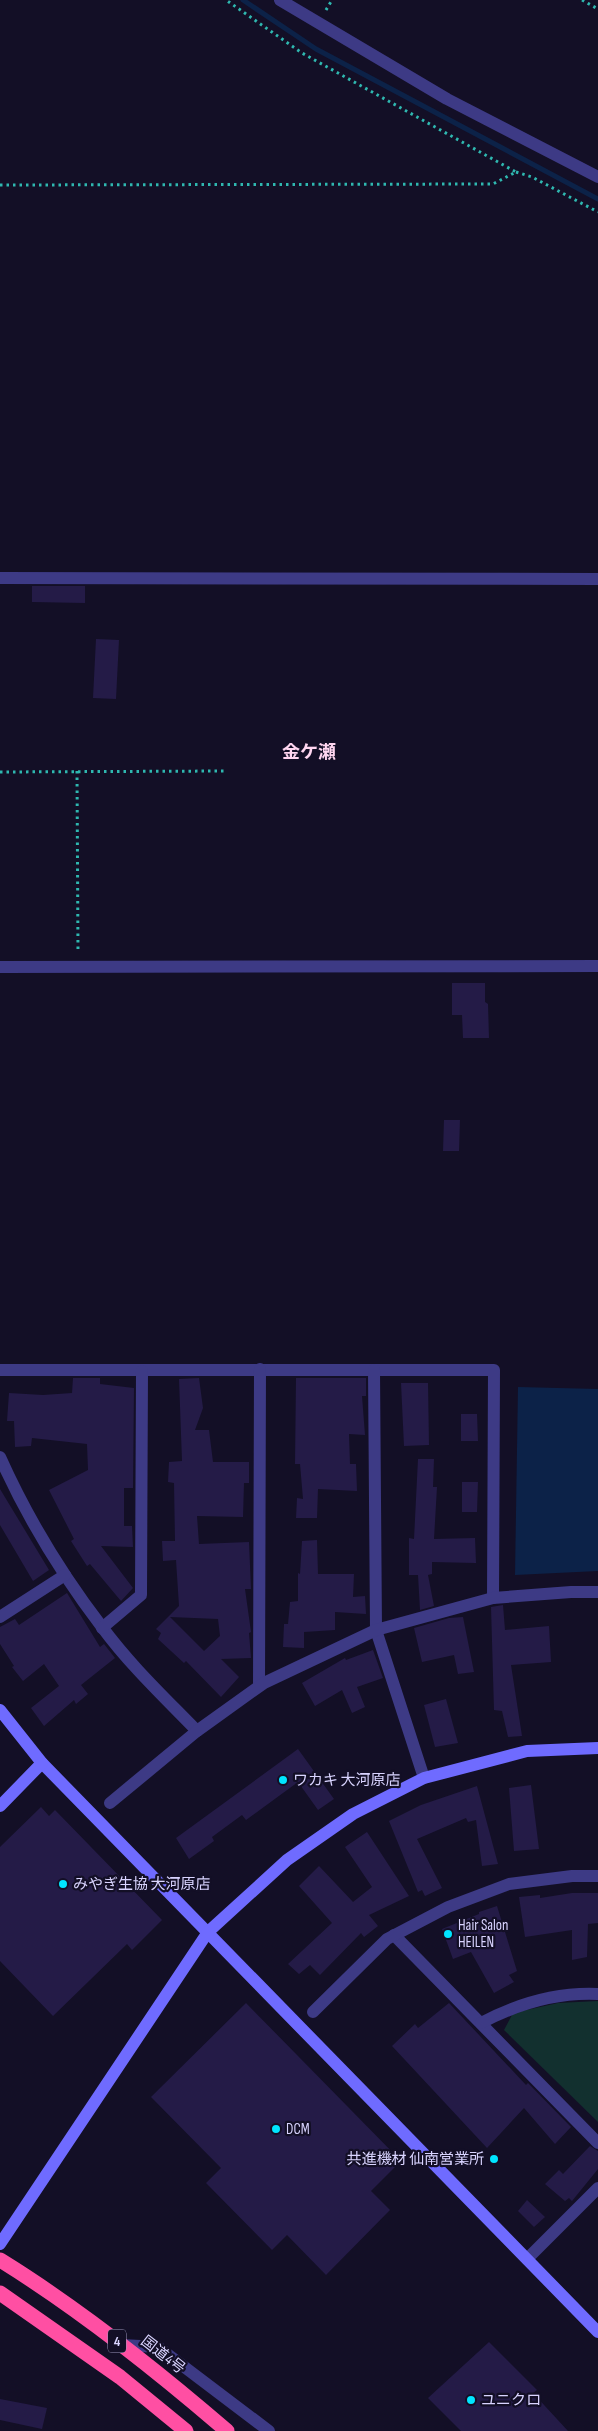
<svg xmlns="http://www.w3.org/2000/svg" width="598" height="2431" viewBox="0 0 598 2431" font-family="'Sofia Sans Condensed','Noto Sans JP',sans-serif">
<style>
.green{fill:#12302f}
.water{fill:#0c2248}
.lines{fill:none;stroke-linecap:round;stroke-linejoin:round}
.stream{stroke:#0c2248;stroke-width:5}
.building{fill:#241b47;fill-rule:evenodd}
.path{stroke:#2fb8b0;stroke-width:3;stroke-dasharray:2.5 4;stroke-linecap:butt}
.street{stroke:#3d3a85;stroke-width:12}
.secondary{stroke:#6f6bff;stroke-width:12}
.highway{stroke:#ff4fa3;stroke-width:15}
.poi-dot{fill:#00e5ff;stroke:#130f26;stroke-width:2}
.labels{text-anchor:middle;dominant-baseline:central;stroke-width:4.5;stroke-linejoin:round;paint-order:stroke}
.shield{fill:#130f26;stroke:#9e99be;stroke-width:1}
.shield-label{font-size:14px;font-weight:bold;fill:#d9d4ff}
.poi-label{font-size:15px;fill:#d9d4ff;stroke:#130f26;text-anchor:start}
.street-label{font-size:15px;fill:#d9d4ff;stroke:#130f26}
.quarter-label{font-size:18px;font-weight:bold;fill:#ffd6f0;stroke:#130f26}
</style>
<rect width="100%" height="100%" fill="#130f26"/>
<path class="green" d="M598 2001V2122L504 2030 513 2013 558 2003Z"/>
<path class="water" d="M518 1387 598 1389V1571L515 1575Z"/>
<g class="lines">
<path class="stream" d="M243 0 316 49 598 199"/>
</g>
<g class="building">
<path d="M32 586H85V603L32 602Z"/>
<path d="M96 639 119 640 116 699 93 698Z"/>
<path d="M452 983H485V1002L488 1004 489 1038H463L462 1015H452Z"/>
<path d="M444 1120H460L459 1151H443Z"/>
<path d="M73 1378H100V1384L134 1388 133 1488H124V1526H132L133 1547 101 1546 133 1588 121 1601 90 1564 87 1566 71 1541 74 1539 49 1490 88 1470 87 1444 32 1438 31 1446 15 1447 14 1421H7L9 1393 43 1395 72 1393Z"/>
<path d="M199 1378 203 1408 195 1430H209L213 1462H249V1483H244L243 1517 197 1516 199 1544 249 1542 251 1589H245L251 1632 249 1633 251 1658 221 1659 239 1677 221 1697 186 1661 184 1663 158 1639 161 1633 156 1629 179 1606 176 1560 163 1561 162 1541H175L174 1483 168 1482 169 1462 182 1461 179 1379ZM170 1617 218 1619 220 1636 204 1651Z"/>
<path d="M296 1378H366V1396H362L365 1435 349 1434 350 1464H356L357 1491 318 1489 317 1518H296L297 1498 303 1499 300 1464H295Z"/>
<path d="M401 1383H428L429 1445 404 1446Z"/>
<path d="M461 1414H477L478 1441H461Z"/>
<path d="M418 1459H434L433 1487H437L434 1539 475 1538 476 1563 432 1562V1574L428 1575 434 1606 420 1610 418 1575H409V1538L414 1539Z"/>
<path d="M462 1482H478L477 1512H462Z"/>
<path d="M0 1489 49 1570 33 1581 0 1525Z"/>
<path d="M317 1540 318 1574H354L353 1597 365 1596 366 1614 335 1612V1630L304 1632V1648L283 1647 284 1624H288L290 1602 298 1601V1573L300 1574 302 1541Z"/>
<path d="M67 1593 100 1647 104 1644 115 1658 81 1685 88 1694 76 1704 74 1700 44 1726 31 1708 59 1686 44 1664 23 1681 12 1667 14 1666 0 1644V1627L15 1619 19 1625Z"/>
<path d="M503 1605 505 1630 549 1626 551 1662 511 1665 522 1736 508 1737 502 1711 494 1710 491 1607Z"/>
<path d="M463 1617 474 1672 458 1674 454 1655 422 1662 414 1628 449 1618Z"/>
<path d="M373 1650 383 1678 357 1687 365 1707 352 1713 342 1690 315 1706 302 1683 345 1658 346 1660Z"/>
<path d="M446 1699 458 1743 435 1747 424 1705Z"/>
<path d="M298 1749 334 1799 318 1810 298 1782 246 1820 242 1815 212 1837 214 1841 189 1859 176 1838Z"/>
<path d="M531 1785 539 1849 514 1851 509 1788Z"/>
<path d="M477 1786 498 1864 482 1866 476 1820 468 1822 466 1818 417 1839 442 1888 425 1896 422 1890 418 1892 389 1821 421 1805Z"/>
<path d="M41 1807 49 1816 55 1810 162 1920 132 1950 127 1944 53 2016 0 1961V1847Z"/>
<path d="M367 1832 409 1896 369 1915 378 1926 364 1937 361 1933 320 1975 310 1965 299 1974 288 1964 332 1923 299 1886 319 1866 353 1902 372 1887 345 1847Z"/>
<path d="M572 1893H598V1923L588 1924 587 1957 572 1960V1930L525 1937 519 1897 540 1895V1898Z"/>
<path d="M497 1906 517 1971 509 1975 514 1982 494 1993 471 1952 453 1959 442 1929 479 1914V1912Z"/>
<path d="M246 2003 401 2161 371 2191 390 2210 326 2275 287 2235 272 2250 206 2183 221 2168 151 2097Z"/>
<path d="M449 2003 526 2085 528 2083 571 2127 555 2144 524 2108 487 2148 392 2046 415 2024 418 2028Z"/>
<path d="M590 2146 598 2151V2169L572 2201 569 2198 565 2201 545 2184 559 2170 563 2174Z"/>
<path d="M527 2200 545 2217 534 2227 518 2211Z"/>
<path d="M489 2342 537 2390 533 2393 568 2431H461L428 2398Z"/>
<path d="M0 2399 47 2408 42 2429 0 2420Z"/>
</g>
<g class="lines">
<g class="path">
<path d="M582 0 598 9"/>
<path d="M326 10 332 0"/>
<path d="M516 172 532 177 598 212"/>
<path d="M0 185 493 184 516 172 302 53 226 0"/>
<path d="M77 771 78 953"/>
<path d="M0 772 225 771"/>
</g>
<g class="street">
<path d="M280 0 447 99 598 177"/>
<path d="M0 578 598 579"/>
<path d="M0 967 598 966"/>
<path d="M0 1370H494L493 1598"/>
<path d="M374 1370 376 1630 424 1778"/>
<path d="M0 1457C26 1515 63 1576 102 1627 130 1665 164 1697 197 1731"/>
<path d="M0 1617 65 1575"/>
<path d="M102 1628 141 1595 142 1371"/>
<path d="M259 1686 260 1369"/>
<path d="M110 1803 197 1731 264 1683 376 1630 493 1598 571 1592H598"/>
<path d="M394 1935 598 2143"/>
<path d="M313 2012 387 1939 448 1907 509 1884 572 1876H598"/>
<path d="M481 2023C517 2004 556 1992 598 1994"/>
<path d="M527 2259 598 2188"/>
<path d="M122 2345 158 2347 269 2431"/>
</g>
<g class="secondary">
<path d="M0 1710 42 1763 598 2332"/>
<path d="M0 1806 42 1763"/>
<path d="M0 2244 208 1932 287 1860 353 1814 424 1778 527 1751 598 1748"/>
</g>
<g class="highway">
<path d="M0 2260C81 2310 155 2369 227 2431"/>
<path d="M0 2293 120 2377 186 2431"/>
</g>
</g>
<g class="poi-dot">
<circle cx="283" cy="1780" r="5"/>
<circle cx="63" cy="1884" r="5"/>
<circle cx="448" cy="1934" r="5"/>
<circle cx="276" cy="2129" r="5"/>
<circle cx="494" cy="2159" r="5"/>
<circle cx="471" cy="2400" r="5"/>
</g>
<g class="labels">
<rect class="shield" x="108" y="2329.5" width="18" height="23" rx="4"/>
<g class="shield-label">
<text x="117" y="2341">4</text>
</g>
<g class="poi-label">
<text x="293" y="1780">ワカキ 大河原店</text>
<text x="73" y="1884">みやぎ生協 大河原店</text>
<text x="458" y="1925">Hair Salon<tspan x="458" dy="17">HEILEN</tspan></text>
<text x="286" y="2129">DCM</text>
<text x="484" y="2159" text-anchor="end">共進機材 仙南営業所</text>
<text x="481" y="2400">ユニクロ</text>
</g>
<g class="street-label">
<text transform="translate(163 2355) rotate(38)">国道4号</text>
</g>
<g class="quarter-label">
<text x="309" y="752">金ケ瀬</text>
</g>
</g>
</svg>
